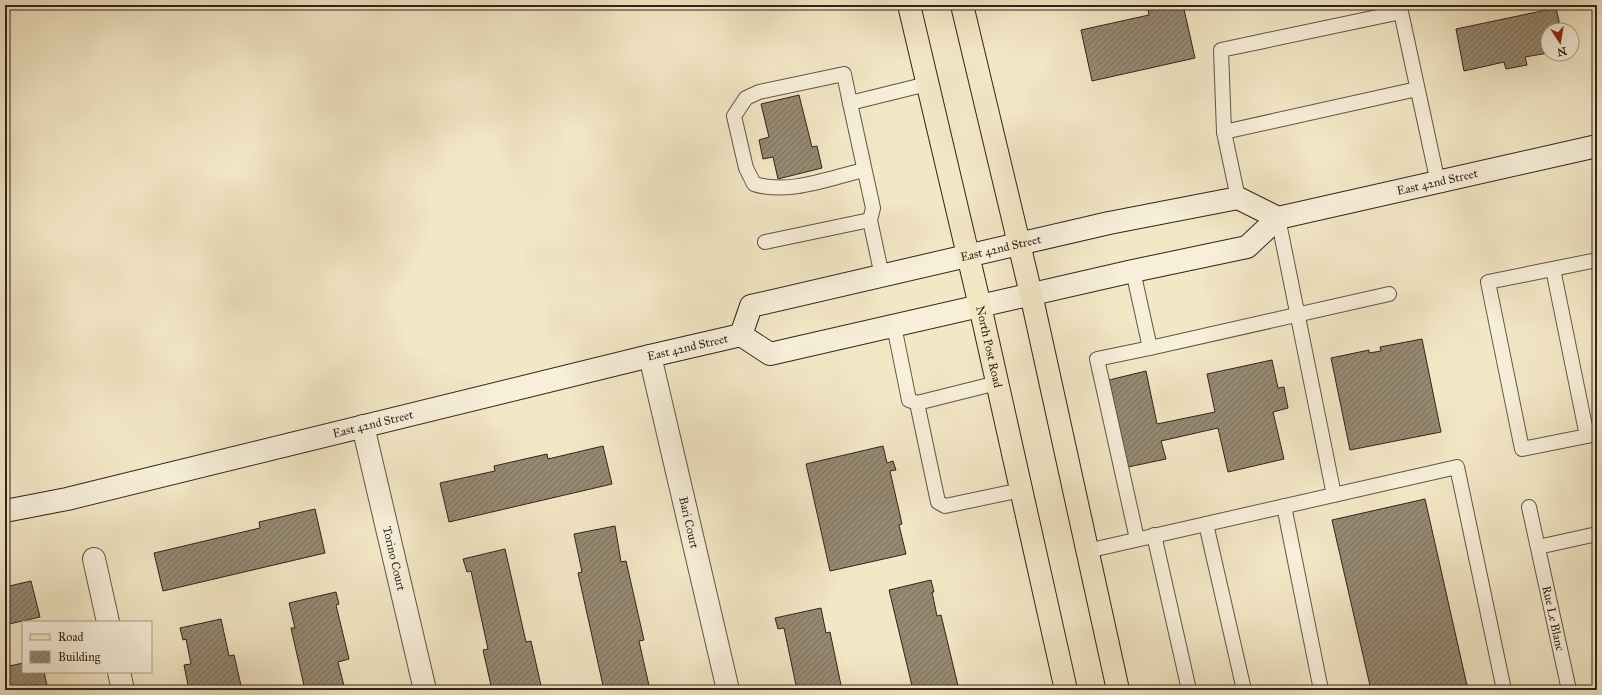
<svg xmlns="http://www.w3.org/2000/svg" width="1602" height="695" viewBox="0 0 1602 695" font-family="'IM FELL Great Primer',serif">
<style>
.building{fill:url(#building-hatch);stroke:#31241a}
.lines{fill:none;stroke-linecap:round;stroke-linejoin:round}
.lane-casing{stroke:#625545;stroke-width:16}
.street-casing{stroke:#625545;stroke-width:24}
.secondary-casing{stroke:#31241a;stroke-width:24}
.primary-casing{stroke:#31241a;stroke-width:24}
.lane{stroke:#f7efda;stroke-width:14}
.street{stroke:#f7efda;stroke-width:22}
.secondary{stroke:#f7efda;stroke-width:22}
.primary{stroke:#f3e7c6;stroke-width:22}
.labels{text-anchor:middle;dominant-baseline:central;stroke-width:3;stroke-linejoin:round;paint-order:stroke}
.street-label{font-size:12px;fill:#31241a;stroke:#f7efda}
</style>
<defs>
<pattern id="building-hatch" width="6" height="6" patternUnits="userSpaceOnUse"><rect width="6" height="6" fill="#968973"/><path d="M-1 1l2-2M0 6l6-6M5 7l2-2" fill="none" stroke="#7b705e"/></pattern>
</defs>
<rect width="100%" height="100%" fill="#f3e7c6"/>
<filter id="stains"><feTurbulence type="fractalNoise" baseFrequency=".005" numOctaves="4"/><feColorMatrix values="0 0 0 0 .2 0 0 0 0 .09 0 0 0 0 .02 0 0 0 .5 -.17"/></filter>
<radialGradient id="worn" r=".72"><stop offset=".6" stop-color="#630" stop-opacity="0"/><stop offset="1" stop-color="#630" stop-opacity=".3"/></radialGradient>
<g class="building">
<path d="M1147 5H1183L1195 58 1092 81 1081 30 1149 15Z"/>
<path d="M1556 8 1561 30H1548V53L1525 57 1527 65 1506 69 1504 62 1464 71 1456 29Z"/>
<path d="M799 95 812 147 817 146 822 168 778 179 773 157 763 159 759 140 769 137 761 104Z"/>
<path d="M1422 339 1441 432 1350 450 1331 358 1369 350V353L1381 351 1380 347Z"/>
<path d="M1272 360 1278 388 1284 387 1288 408 1273 412 1284 459 1228 472 1218 428 1161 441 1166 459 1128 467 1109 380 1146 371 1157 424 1215 412 1207 374Z"/>
<path d="M603 446 612 484 449 522 440 483 495 471 494 466 547 454 548 459Z"/>
<path d="M883 446 887 463 893 461 896 470 890 471 902 524 899 525 906 554 830 571 806 464Z"/>
<path d="M1425 499 1468 690H1371L1332 520Z"/>
<path d="M315 509 325 553 163 591 154 553 260 528 259 522Z"/>
<path d="M615 526 621 562 626 561 644 640 639 641 650 690H604L578 573 582 572 574 534Z"/>
<path d="M505 549 526 642 531 641 542 690H492L483 650 488 649 471 571 467 572 463 559Z"/>
<path d="M931 580 934 592H932L937 616 941 615 959 690H913L889 590Z"/>
<path d="M31 581 40 617 5 625V587Z"/>
<path d="M1597 584V603L1593 585Z"/>
<path d="M336 592 339 604 336 605 349 659 338 662 345 690H305L291 628H295L289 603Z"/>
<path d="M821 608 826 633 830 632 842 690H797L784 628 778 629 775 618Z"/>
<path d="M221 619 229 656 234 655 242 690H189L184 665 191 664 186 639 183 640 180 628Z"/>
<path d="M23 663V672H44L48 690H9L5 667Z"/>
</g>
<g class="lines">
<g class="lane-casing">
<g id="lane">
<path d="M850 103 844 74 759 92 746 98 734 116 746 168 754 184C789 195 829 178 864 170"/>
<path d="M1224 132 1417 89"/>
<path d="M1238 198 1224 132 1221 50 1401 12 1438 183"/>
<path d="M1278 218 1334 495"/>
<path d="M765 242 870 220"/>
<path d="M1597 260 1488 282 1522 449 1597 434"/>
<path d="M1553 269 1587 436"/>
<path d="M1133 271 1150 348 1097 359 1137 539"/>
<path d="M882 276 870 220 873 208 850 103 927 84"/>
<path d="M894 326 909 400 917 403 997 383"/>
<path d="M1150 348 1389 294"/>
<path d="M917 403 938 502 945 506 1021 490"/>
<path d="M1284 506 1321 690"/>
<path id="s1" d="M1529 507 1569 690"/>
<path d="M1206 524 1244 690"/>
<path d="M1154 535 1189 690"/>
<path d="M1538 547 1597 534"/>
<path d="M1087 551 1457 467 1504 690"/>
</g>
</g>
<g class="street-casing">
<g id="street">
<path id="s2" d="M650 356 728 690"/>
<path id="s3" d="M363 426 425 690"/>
<path d="M94 559 108 622"/>
<path d="M119 672 123 690"/>
</g>
</g>
<g class="secondary-casing">
<g id="secondary">
<path id="s4" d="M741 335 751 306 1109 223 1238 198 1278 218"/>
<path id="s5" d="M5 511 67 499 650 356 741 335 770 354 1133 271 1247 247 1278 218 1597 146"/>
</g>
</g>
<g class="primary-casing">
<g id="primary">
<path id="s6" d="M909 5 980 306 1066 690"/>
<path d="M962 5 1031 294 1118 690"/>
</g>
</g>
<use href="#lane" class="lane"/>
<use href="#street" class="street"/>
<use href="#secondary" class="secondary"/>
<use href="#primary" class="primary"/>
</g>
<g class="labels">
<g class="street-label">
<text stroke="none"><textPath href="#s5" startOffset="1486">East 42nd Street</textPath></text>
<text stroke="none"><textPath href="#s4" startOffset="287">East 42nd Street</textPath></text>
<text stroke="none"><textPath href="#s5" startOffset="702">East 42nd Street</textPath></text>
<text stroke="none"><textPath href="#s6" startOffset="351">North Post Road</textPath></text>
<text stroke="none"><textPath href="#s5" startOffset="378">East 42nd Street</textPath></text>
<text stroke="none"><textPath href="#s2" startOffset="171">Bari Court</textPath></text>
<text stroke="none"><textPath href="#s3" startOffset="136">Torino Court</textPath></text>
<text stroke="none"><textPath href="#s1" startOffset="114">Rue Le Blanc</textPath></text>
</g>
</g>
<rect width="1602" height="695" fill="none" stroke="#f3e7c6" stroke-width="20"/>
<rect x="6" y="6" width="1590" height="683" fill="none" stroke="#31241a" stroke-width="2"/>
<rect x="10" y="10" width="1582" height="675" fill="none" stroke="#31241a"/>
<rect x="22" y="621" width="130" height="52" fill="#f7efda" stroke="#a89e8d"/>
<rect x="30" y="634" width="20" height="6" fill="#f3e7c6" stroke="#a89e8d"/>
<text x="58" y="641" font-size="12" fill="#31241a">Road</text>
<rect x="30" y="651" width="20" height="12" fill="url(#building-hatch)" stroke="#a89e8d"/>
<text x="58" y="661" font-size="12" fill="#31241a">Building</text>
<g transform="translate(1560 42) rotate(168)"><circle r="19" fill="#f7efda" stroke="#a89e8d"/>
<path d="M0-3L7 15L0 10L-7 15Z" fill="#8f2418"/>
<text y="-6" font-size="11" font-weight="bold" text-anchor="middle" fill="#31241a">N</text>
</g>
<rect width="100%" height="100%" filter="url(#stains)"/>
<rect width="100%" height="100%" fill="url(#worn)"/>
</svg>
